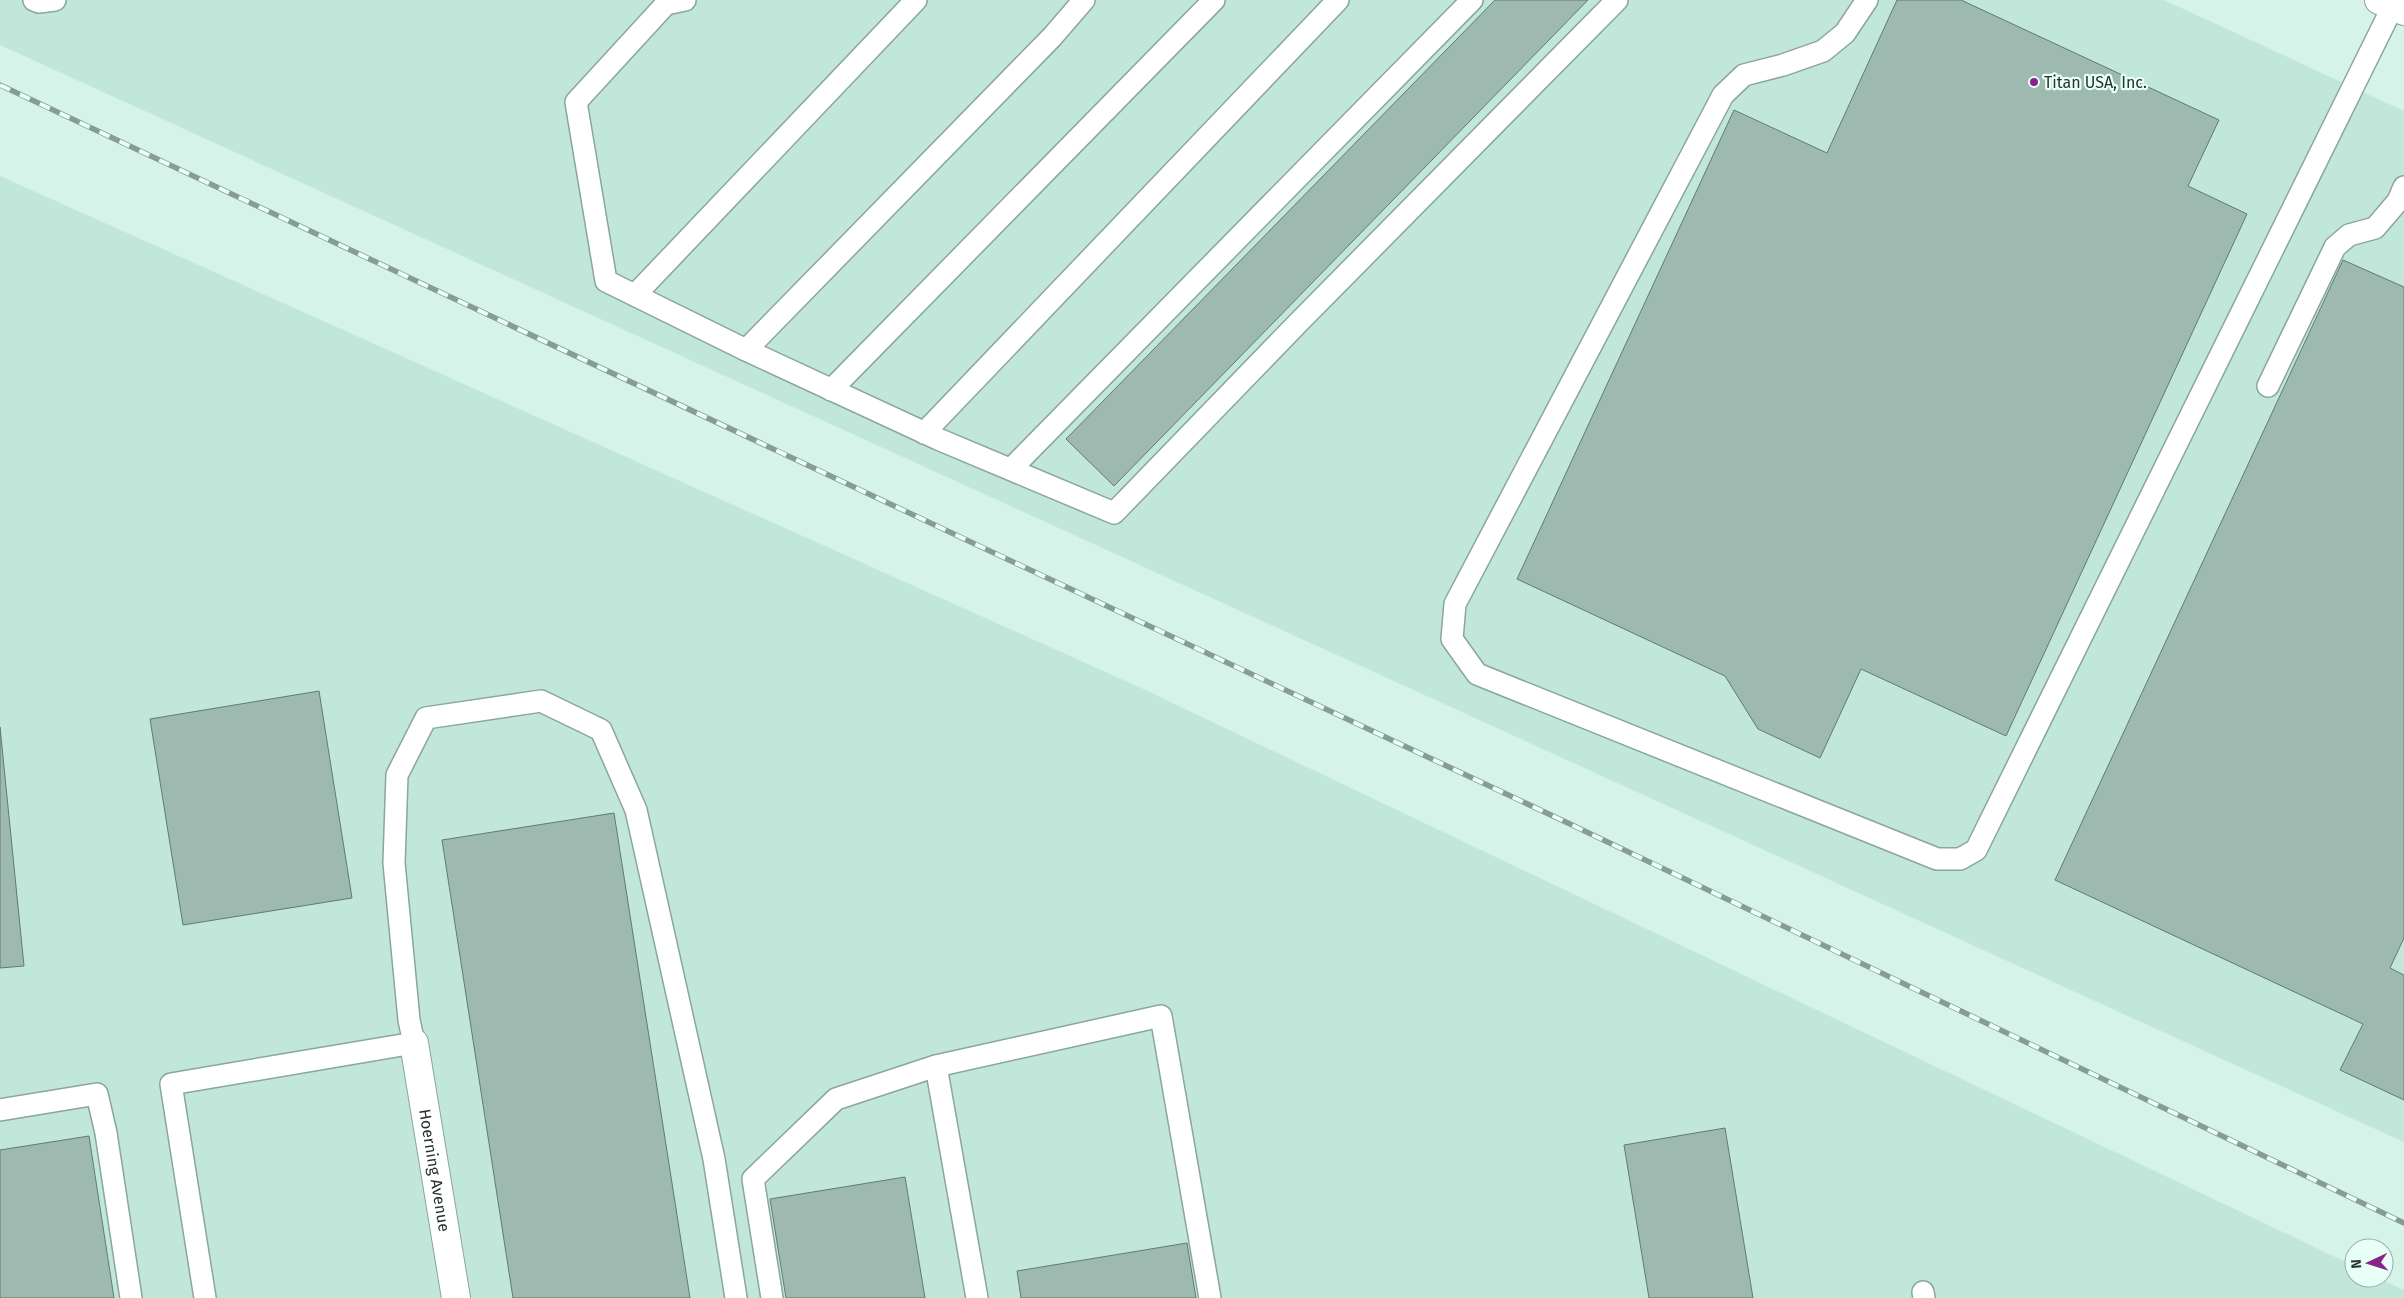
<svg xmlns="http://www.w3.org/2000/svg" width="2404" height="1298" viewBox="0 0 2404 1298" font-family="'Fira Sans',sans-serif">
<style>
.built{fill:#c1e6da}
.building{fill:#9db9b0;stroke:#607b72}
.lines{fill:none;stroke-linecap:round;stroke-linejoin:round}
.service-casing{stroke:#8aa69d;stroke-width:24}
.minor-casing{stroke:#8aa69d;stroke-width:30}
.primary-casing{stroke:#8aa69d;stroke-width:30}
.service{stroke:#fff;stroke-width:21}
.minor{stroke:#fff;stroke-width:28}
.primary{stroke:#fff;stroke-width:28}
.rail-casing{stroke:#869c95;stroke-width:5.5}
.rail{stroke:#e7fff7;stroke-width:4;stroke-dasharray:11;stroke-linecap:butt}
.poi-dot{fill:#89238a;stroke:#e7fff7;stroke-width:2}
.labels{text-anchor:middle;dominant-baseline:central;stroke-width:4.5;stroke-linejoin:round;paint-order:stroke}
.poi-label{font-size:16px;fill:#27322f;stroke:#e7fff7;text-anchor:start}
.street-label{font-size:16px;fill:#27322f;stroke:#e7fff7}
</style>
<rect width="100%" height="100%" fill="#d5f3e9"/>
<g class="built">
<path d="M0 0H2164L2404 111V1142L0 45Z"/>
<path d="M0 176 1139 687 2354 1266V1278H2378L2404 1290V1298H0Z"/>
</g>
<g class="building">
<path d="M1495 0H1588L1114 486 1066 439Z"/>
<path d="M1897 0H1961L2219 120 2188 186 2247 214 2006 736 1861 669 1820 758 1758 729 1725 676 1517 579 1734 110 1827 153Z"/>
<path d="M2343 260 2404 287V938L2390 968 2404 975V1100L2340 1070 2363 1024 2055 880Z"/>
<path d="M319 691 352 898 183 925 150 719Z"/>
<path d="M0 727 24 966 0 968Z"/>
<path d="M614 813 690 1298H513L442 840Z"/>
<path d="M1725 1128 1753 1298H1649L1624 1145Z"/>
<path d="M89 1136 114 1298H0V1150Z"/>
<path d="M905 1177 925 1298H786L770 1199Z"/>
<path d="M1187 1243 1196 1298H1021L1017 1271Z"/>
</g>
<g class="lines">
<g class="service-casing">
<g id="service">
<path d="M34 0 39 2 55 0"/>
<path d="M685 0 666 4 576 102 606 281 746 350 938 439 1114 513 1298 323 1617 0"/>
<path d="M1867 0 1845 33 1823 51 1783 65 1744 75 1723 95 1455 604 1452 639 1477 674 1937 859H1960L1976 850 2393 6"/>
<path d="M635 295 916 0"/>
<path d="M746 350 1052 37 1084 0"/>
<path d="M2268 386 2335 247 2349 235 2375 228 2398 201 2404 187"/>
<path d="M831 390 1214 0"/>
<path d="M924 433 1338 0"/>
<path d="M1011 469 1472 0"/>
<path d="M936 1066 977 1298"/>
<path d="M0 1110 97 1094 106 1133 131 1298"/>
<path d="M1923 1292 1924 1298"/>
<path d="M205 1298 171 1084 414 1043 409 1020 394 863 397 775 426 718 541 701 601 730 636 810 714 1159 736 1298"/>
<path d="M772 1298 753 1179 836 1099 936 1066 1161 1016 1210 1298"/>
</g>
</g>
<g class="minor-casing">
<g id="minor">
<path id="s1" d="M414 1043 456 1298"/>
</g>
</g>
<g class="primary-casing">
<path id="primary" d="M2379 0 2404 11"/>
</g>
<use href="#service" class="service"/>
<use href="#minor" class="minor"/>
<use href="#primary" class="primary"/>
<g class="rail-casing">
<path id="rail" d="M0 85 1570 824 2404 1223"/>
</g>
<use href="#rail" class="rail"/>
</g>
<circle class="poi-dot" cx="2034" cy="82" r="5"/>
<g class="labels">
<g class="poi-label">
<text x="2044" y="82">Titan USA, Inc.</text>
</g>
<g class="street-label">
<text stroke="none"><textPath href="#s1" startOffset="129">Hoerning Avenue</textPath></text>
</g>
</g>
<g transform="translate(2369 1263) rotate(266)"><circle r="24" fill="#e7fff7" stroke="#9aada7"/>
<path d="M0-4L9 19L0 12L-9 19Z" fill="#89238a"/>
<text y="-8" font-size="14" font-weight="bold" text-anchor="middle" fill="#27322f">N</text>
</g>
</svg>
